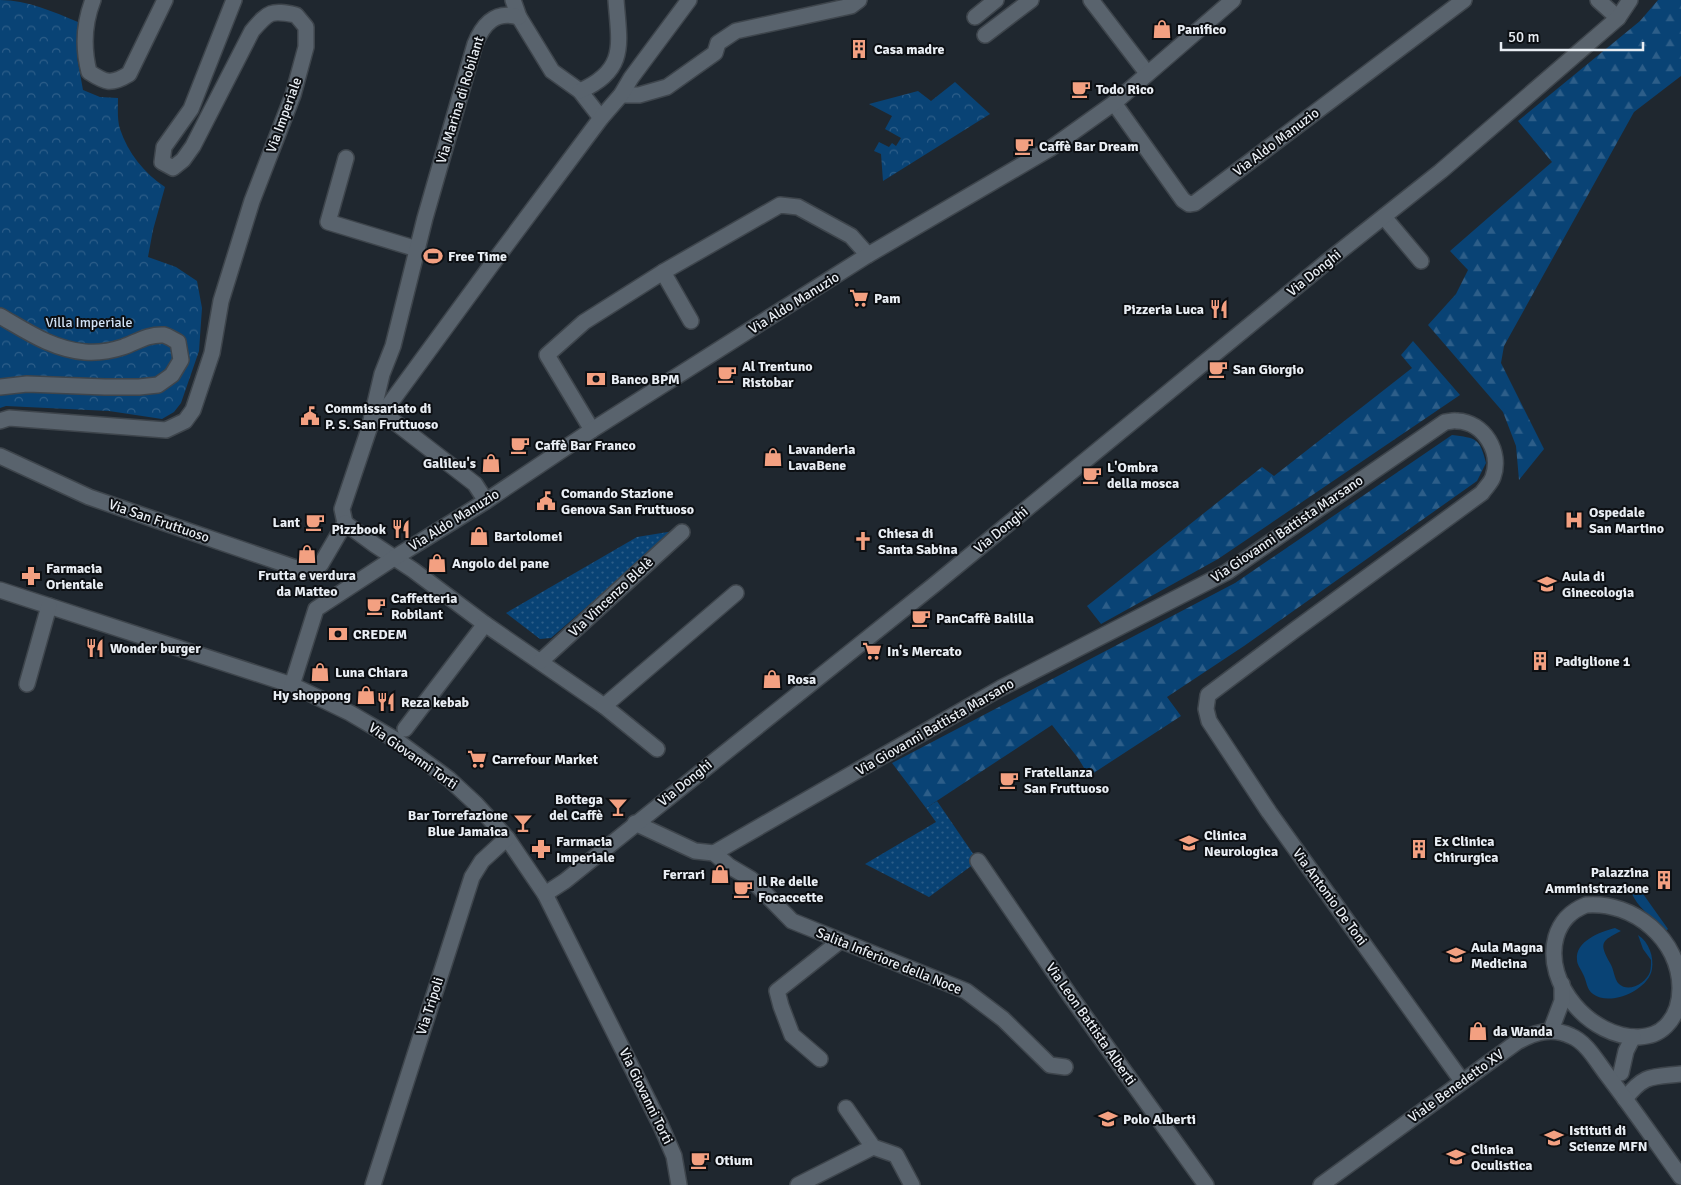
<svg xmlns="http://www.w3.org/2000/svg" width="1681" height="1185" viewBox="0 0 1681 1185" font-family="Signika,sans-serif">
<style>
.grass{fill:#094375}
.forest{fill:url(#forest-firs)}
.park{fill:url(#park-crowns)}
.garden{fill:url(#garden-dots)}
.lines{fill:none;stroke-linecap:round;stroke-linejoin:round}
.minor-casing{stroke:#3e454c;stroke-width:18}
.minor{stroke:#59636d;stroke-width:15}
.labels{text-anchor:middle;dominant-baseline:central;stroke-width:4;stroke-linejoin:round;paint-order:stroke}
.poi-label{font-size:14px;font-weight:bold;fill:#e9eef4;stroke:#0c0f13;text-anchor:start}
.street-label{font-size:14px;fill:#e9eef4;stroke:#0c0f13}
.park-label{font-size:14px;fill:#d2e3f6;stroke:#0c0f13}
</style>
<defs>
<pattern id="forest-firs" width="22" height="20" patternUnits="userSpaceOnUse" patternTransform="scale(1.25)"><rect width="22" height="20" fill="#094375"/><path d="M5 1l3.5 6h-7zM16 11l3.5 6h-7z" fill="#2d5e89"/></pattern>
<pattern id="park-crowns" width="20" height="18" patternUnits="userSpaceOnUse" patternTransform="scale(1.25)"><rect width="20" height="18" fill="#094375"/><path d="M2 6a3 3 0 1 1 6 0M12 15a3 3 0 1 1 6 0" fill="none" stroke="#2d5e89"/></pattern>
<pattern id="garden-dots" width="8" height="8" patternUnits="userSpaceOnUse" patternTransform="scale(1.25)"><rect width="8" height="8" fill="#094375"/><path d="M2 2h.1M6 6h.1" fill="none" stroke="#2d5e89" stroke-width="1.8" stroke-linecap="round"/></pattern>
</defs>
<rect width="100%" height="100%" fill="#1f272f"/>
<g class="grass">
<path d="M1636 884 1668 929 1665 932C1652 914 1638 911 1630 889Z"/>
<path d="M1615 928 1621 931C1601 941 1599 943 1610 963 1614 969 1614 979 1619 984 1629 993 1646 983 1650 972 1651 968 1651 964 1651 960L1643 949 1638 935C1649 942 1654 957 1652 969 1649 990 1610 1007 1593 994 1586 989 1587 981 1583 974 1581 969 1577 965 1577 960 1575 941 1600 932 1615 928Z"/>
</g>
<g class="forest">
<path d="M1658 0H1681V76L1634 112 1504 346 1501 363 1544 449 1519 480 1516 446 1503 412 1428 325 1456 294 1468 270 1450 251 1552 162 1518 121 1640 21Z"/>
<path d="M1413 341 1460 395 1218 559 1101 624 1087 606 1262 467 1274 476 1412 368 1401 355Z"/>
<path d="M1452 435C1476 438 1480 438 1486 463L1477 481 1244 646 1167 697 1181 716 1089 776 1078 758 1052 725 926 808 892 763 1235 583Z"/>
</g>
<g class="park">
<path d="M0 0C27 0 54 12 78 22L77 57 83 90 100 97 118 98C118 107 117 120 120 129 128 153 144 173 165 187L153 230 148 257 176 267 197 281 202 308 199 351 181 403 174 412 162 419 109 411 6 406 0 408Z"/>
<path d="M955 82 990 114 883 181 881 154 874 151 879 142 889 147 892 143 896 146 901 138 885 129 892 116 869 104 918 91 931 101Z"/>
</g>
<g class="garden">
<path d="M674 531 551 638 540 639 506 613 637 537Z"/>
<path d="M937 801 978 861 929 897 865 864 936 822 926 808Z"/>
</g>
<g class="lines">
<g class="minor-casing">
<g id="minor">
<path d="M93 0C84 23 83 48 89 72 106 83 111 85 129 74L165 0"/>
<path d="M513 0 519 17 552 71 580 91 601 118"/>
<path d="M1091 0 1147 73"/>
<path d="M1598 0 1618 18"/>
<path d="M975 17 996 0"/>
<path d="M985 35 1031 0"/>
<path d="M580 91C628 70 619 43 616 0"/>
<path d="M621 95H639L667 87 715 53 718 43 736 31 851 6 859 0"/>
<path d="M1114 103 1183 200 1189 204 1195 203 1464 0"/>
<path d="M346 158 328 222 417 249"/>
<path d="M1384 217 1421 261"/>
<path d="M663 272 780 205 798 207 851 236 868 255"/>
<path d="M0 316C28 332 52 349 85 352 98 353 111 351 123 347 137 342 148 334 164 335 168 336 174 340 178 342L181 360 172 375 158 385 139 387H105L27 384 0 387"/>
<path d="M383 413 475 484 486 501"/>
<path d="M372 417 383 413 498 256 601 118 621 95 631 78 689 0"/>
<path d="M0 421 9 418 166 430 185 421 193 410 212 353 221 301 252 201 293 95 306 47V27L296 15C271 10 269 11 252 31L193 146 183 160 173 168 162 162 164 147 191 109 234 0"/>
<path d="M592 430 547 355 584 322 663 272 691 321"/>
<path d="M0 456 89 497 299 569C308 571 314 571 321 564L345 523 342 509 369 429 382 374 393 346 425 218 475 44C483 24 495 10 519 17"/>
<path d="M345 523 375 545 413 570 485 624 604 706 657 749"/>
<path d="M0 590 292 685 350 713 396 740 449 779 476 804 507 838 545 894 661 1126 674 1156 679 1185"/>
<path d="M541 661 682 532"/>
<path d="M27 684 49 606"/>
<path d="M292 685 316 609 394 558 486 501 592 430 868 255 1051 148 1114 103 1233 0"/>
<path d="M604 706 736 593"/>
<path d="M405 729 485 624"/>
<path d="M635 823 695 851 714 853 1001 688 1227 572 1445 422C1449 422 1453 420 1457 421 1484 422 1502 452 1493 477 1491 483 1485 488 1482 493L1296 629 1208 695 1206 709 1209 721 1269 812 1462 1081"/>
<path d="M714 853 729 866 751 879 792 921 966 991 1003 1019 1050 1065 1065 1067"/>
<path d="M978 861 1071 997 1206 1185"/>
<path d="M545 894 565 881 934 585 1329 260 1441 171 1618 18 1630 0"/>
<path d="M1586 905C1634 901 1680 940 1680 988 1680 1002 1676 1016 1666 1026 1658 1034 1650 1036 1639 1037 1591 1038 1543 984 1556 937 1561 920 1571 911 1586 905Z"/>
<path d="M1551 1030 1562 1001V984"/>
<path d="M820 1059 792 1035 781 1006 777 991 840 941"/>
<path d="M1621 1073 1626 1051 1633 1037"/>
<path d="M1625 1099C1644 1074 1652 1077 1681 1074"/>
<path d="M846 1108 873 1147 896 1155 912 1185"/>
<path d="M373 1185 472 877 482 861 507 838"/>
<path d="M798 1185 873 1147"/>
<path d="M1321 1185 1517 1042C1535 1032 1552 1027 1571 1036 1586 1042 1596 1060 1605 1072 1631 1106 1656 1142 1681 1177"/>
</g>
</g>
<use href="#minor" class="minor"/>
</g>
<defs>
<g id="shop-bare" transform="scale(1.5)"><path d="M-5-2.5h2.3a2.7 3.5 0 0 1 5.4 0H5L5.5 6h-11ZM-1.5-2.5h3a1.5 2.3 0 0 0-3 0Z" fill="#f3a081" stroke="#0c0f13" stroke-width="2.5" paint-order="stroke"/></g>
<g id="building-bare" transform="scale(1.5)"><path d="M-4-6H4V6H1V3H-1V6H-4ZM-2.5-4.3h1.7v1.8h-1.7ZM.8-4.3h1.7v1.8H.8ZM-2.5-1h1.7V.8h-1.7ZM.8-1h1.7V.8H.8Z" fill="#f3a081" stroke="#0c0f13" stroke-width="2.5" paint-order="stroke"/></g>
<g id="cafe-bare" transform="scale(1.5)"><path d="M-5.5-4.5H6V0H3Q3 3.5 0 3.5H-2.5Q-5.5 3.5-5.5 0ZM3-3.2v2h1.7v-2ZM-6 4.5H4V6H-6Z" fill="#f3a081" stroke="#0c0f13" stroke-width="2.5" paint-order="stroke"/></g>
<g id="stadium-bare" transform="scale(1.5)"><path d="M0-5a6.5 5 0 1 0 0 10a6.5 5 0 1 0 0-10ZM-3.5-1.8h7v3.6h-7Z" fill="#f3a081" stroke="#0c0f13" stroke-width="2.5" paint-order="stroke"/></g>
<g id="supermarket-bare" transform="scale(1.5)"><path d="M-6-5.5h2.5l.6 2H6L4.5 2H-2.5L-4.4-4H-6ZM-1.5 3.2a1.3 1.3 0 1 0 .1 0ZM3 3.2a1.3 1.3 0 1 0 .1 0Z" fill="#f3a081" stroke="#0c0f13" stroke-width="2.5" paint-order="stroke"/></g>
<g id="restaurant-bare" transform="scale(1.5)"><path d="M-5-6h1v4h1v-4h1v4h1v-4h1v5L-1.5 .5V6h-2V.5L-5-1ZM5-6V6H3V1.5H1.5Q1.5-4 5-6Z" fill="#f3a081" stroke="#0c0f13" stroke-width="2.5" paint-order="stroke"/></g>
<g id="bank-bare" transform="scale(1.5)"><path d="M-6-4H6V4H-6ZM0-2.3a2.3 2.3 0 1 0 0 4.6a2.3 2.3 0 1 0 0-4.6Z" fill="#f3a081" stroke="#0c0f13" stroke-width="2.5" paint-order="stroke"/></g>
<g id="civic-bare" transform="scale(1.5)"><path d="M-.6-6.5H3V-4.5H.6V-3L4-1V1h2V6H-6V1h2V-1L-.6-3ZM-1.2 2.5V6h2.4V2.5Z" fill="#f3a081" stroke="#0c0f13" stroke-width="2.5" paint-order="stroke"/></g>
<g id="hospital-bare" transform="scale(1.5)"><path d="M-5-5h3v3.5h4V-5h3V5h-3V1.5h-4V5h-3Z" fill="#f3a081" stroke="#0c0f13" stroke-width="2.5" paint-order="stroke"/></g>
<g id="church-bare" transform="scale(1.5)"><path d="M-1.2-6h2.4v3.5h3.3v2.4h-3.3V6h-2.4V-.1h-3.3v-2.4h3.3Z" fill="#f3a081" stroke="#0c0f13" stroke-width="2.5" paint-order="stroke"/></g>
<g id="pharmacy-bare" transform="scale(1.5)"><path d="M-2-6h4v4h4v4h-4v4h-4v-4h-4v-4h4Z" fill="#f3a081" stroke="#0c0f13" stroke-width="2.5" paint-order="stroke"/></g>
<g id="university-bare" transform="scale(1.5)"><path d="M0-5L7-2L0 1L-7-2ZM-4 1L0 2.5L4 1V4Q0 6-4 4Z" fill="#f3a081" stroke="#0c0f13" stroke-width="2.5" paint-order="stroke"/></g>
<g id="bar-bare" transform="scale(1.5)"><path d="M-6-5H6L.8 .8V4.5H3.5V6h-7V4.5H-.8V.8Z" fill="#f3a081" stroke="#0c0f13" stroke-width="2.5" paint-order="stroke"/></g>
</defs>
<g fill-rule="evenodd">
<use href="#shop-bare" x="1162" y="29"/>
<use href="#building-bare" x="859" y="49"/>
<use href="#cafe-bare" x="1081" y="89"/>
<use href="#cafe-bare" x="1024" y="146"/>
<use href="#stadium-bare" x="433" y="256"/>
<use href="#supermarket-bare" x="859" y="298"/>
<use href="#restaurant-bare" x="1219" y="309"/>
<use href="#cafe-bare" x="1218" y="369"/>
<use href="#cafe-bare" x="727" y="374"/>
<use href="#bank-bare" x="596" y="379"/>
<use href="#civic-bare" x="310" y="416"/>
<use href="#cafe-bare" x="520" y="445"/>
<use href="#shop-bare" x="773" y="457"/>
<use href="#shop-bare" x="491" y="463"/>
<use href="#cafe-bare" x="1092" y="475"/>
<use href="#civic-bare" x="546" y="501"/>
<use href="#hospital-bare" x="1574" y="520"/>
<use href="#cafe-bare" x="315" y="522"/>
<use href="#restaurant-bare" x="401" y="529"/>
<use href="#shop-bare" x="479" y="536"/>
<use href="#church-bare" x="863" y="541"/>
<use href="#shop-bare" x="307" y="554"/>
<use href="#shop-bare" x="437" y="563"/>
<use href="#pharmacy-bare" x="31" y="576"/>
<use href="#university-bare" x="1547" y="584"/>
<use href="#cafe-bare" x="376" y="606"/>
<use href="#cafe-bare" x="921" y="618"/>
<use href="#bank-bare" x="338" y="634"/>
<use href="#restaurant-bare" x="95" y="648"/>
<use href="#supermarket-bare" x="872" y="651"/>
<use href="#building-bare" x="1540" y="661"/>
<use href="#shop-bare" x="320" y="672"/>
<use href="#shop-bare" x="772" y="679"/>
<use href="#shop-bare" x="366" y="695"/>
<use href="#restaurant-bare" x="386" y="702"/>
<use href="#supermarket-bare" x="477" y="759"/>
<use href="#cafe-bare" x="1009" y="780"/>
<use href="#bar-bare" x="618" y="807"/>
<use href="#bar-bare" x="523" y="823"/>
<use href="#university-bare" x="1189" y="843"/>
<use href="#pharmacy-bare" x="541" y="849"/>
<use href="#building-bare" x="1419" y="849"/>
<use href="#shop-bare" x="720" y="874"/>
<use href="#building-bare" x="1664" y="880"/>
<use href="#cafe-bare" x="743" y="889"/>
<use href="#university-bare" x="1456" y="955"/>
<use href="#shop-bare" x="1478" y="1031"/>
<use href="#university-bare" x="1108" y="1119"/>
<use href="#university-bare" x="1554" y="1138"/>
<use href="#university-bare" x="1456" y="1157"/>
<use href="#cafe-bare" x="700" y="1160"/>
</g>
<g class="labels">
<g class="poi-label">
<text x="1177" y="29">Panifico</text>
<text x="874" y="49">Casa madre</text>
<text x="1096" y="89">Todo Rico</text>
<text x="1039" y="146">Caffè Bar Dream</text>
<text x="448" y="256">Free Time</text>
<text x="874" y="298">Pam</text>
<text x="1204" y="309" text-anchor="end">Pizzeria Luca</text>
<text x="742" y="366">Al Trentuno<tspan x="742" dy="16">Ristobar</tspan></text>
<text x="1233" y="369">San Giorgio</text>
<text x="611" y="379">Banco BPM</text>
<text x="325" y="408">Commissariato di<tspan x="325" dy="16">P. S. San Fruttuoso</tspan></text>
<text x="535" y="445">Caffè Bar Franco</text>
<text x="788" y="449">Lavanderia<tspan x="788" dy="16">LavaBene</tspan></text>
<text x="476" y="463" text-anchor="end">Galileu's</text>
<text x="1107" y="467">L'Ombra<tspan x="1107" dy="16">della mosca</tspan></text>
<text x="561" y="493">Comando Stazione<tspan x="561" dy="16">Genova San Fruttuoso</tspan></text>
<text x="1589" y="512">Ospedale<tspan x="1589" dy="16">San Martino</tspan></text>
<text x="300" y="522" text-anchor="end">Lant</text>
<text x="386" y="529" text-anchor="end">Pizzbook</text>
<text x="878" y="533">Chiesa di<tspan x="878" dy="16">Santa Sabina</tspan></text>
<text x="494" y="536">Bartolomei</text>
<text x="452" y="563">Angolo del pane</text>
<text x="46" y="568">Farmacia<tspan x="46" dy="16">Orientale</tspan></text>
<text x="307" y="575" text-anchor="middle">Frutta e verdura<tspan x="307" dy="16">da Matteo</tspan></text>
<text x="1562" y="576">Aula di<tspan x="1562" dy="16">Ginecologia</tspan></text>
<text x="391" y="598">Caffetteria<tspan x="391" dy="16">Robilant</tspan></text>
<text x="936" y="618">PanCaffè Balilla</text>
<text x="353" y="634">CREDEM</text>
<text x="110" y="648">Wonder burger</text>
<text x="887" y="651">In's Mercato</text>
<text x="1555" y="661">Padiglione 1</text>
<text x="335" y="672">Luna Chiara</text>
<text x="787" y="679">Rosa</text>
<text x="351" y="695" text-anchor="end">Hy shoppong</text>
<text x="401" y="702">Reza kebab</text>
<text x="492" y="759">Carrefour Market</text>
<text x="1024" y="772">Fratellanza<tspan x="1024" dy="16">San Fruttuoso</tspan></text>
<text x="603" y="799" text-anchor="end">Bottega<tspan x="603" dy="16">del Caffè</tspan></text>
<text x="508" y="815" text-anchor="end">Bar Torrefazione<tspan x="508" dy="16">Blue Jamaica</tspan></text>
<text x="1204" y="835">Clinica<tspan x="1204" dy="16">Neurologica</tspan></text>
<text x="556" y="841">Farmacia<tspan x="556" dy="16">Imperiale</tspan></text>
<text x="1434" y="841">Ex Clinica<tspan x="1434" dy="16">Chirurgica</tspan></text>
<text x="1649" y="872" text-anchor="end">Palazzina<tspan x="1649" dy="16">Amministrazione</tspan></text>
<text x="705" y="874" text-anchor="end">Ferrari</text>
<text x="758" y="881">Il Re delle<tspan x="758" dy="16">Focaccette</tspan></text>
<text x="1471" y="947">Aula Magna<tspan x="1471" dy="16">Medicina</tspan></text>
<text x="1493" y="1031">da Wanda</text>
<text x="1123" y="1119">Polo Alberti</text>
<text x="1569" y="1130">Istituti di<tspan x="1569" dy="16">Scienze MFN</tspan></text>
<text x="1471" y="1149">Clinica<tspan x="1471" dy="16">Oculistica</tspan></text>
<text x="715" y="1160">Otium</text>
</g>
<g class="street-label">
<text transform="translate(460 100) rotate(-73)">Via Marina di Robilant</text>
<text transform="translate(284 115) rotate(-70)">Via Imperiale</text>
<text transform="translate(1276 142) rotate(-37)">Via Aldo Manuzio</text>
<text transform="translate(1314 273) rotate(-39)">Via Donghi</text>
<text transform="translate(794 303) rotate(-32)">Via Aldo Manuzio</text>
<text transform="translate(454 520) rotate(-32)">Via Aldo Manuzio</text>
<text transform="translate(159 521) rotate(19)">Via San Fruttuoso</text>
<text transform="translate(1287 529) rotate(-34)">Via Giovanni Battista Marsano</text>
<text transform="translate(1001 530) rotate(-39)">Via Donghi</text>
<text transform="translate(611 597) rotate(-43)">Via Vincenzo Blelè</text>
<text transform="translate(935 727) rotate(-30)">Via Giovanni Battista Marsano</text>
<text transform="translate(413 756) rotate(35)">Via Giovanni Torti</text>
<text transform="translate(685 783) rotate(-39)">Via Donghi</text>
<text transform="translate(1330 897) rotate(54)">Via Antonio De Toni</text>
<text transform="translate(889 961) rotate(22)">Salita Inferiore della Noce</text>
<text transform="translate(430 1006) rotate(-72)">Via Tripoli</text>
<text transform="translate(1091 1024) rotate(55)">Via Leon Battista Alberti</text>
<text transform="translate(1456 1086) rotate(-36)">Viale Benedetto XV</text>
<text transform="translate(646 1096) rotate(64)">Via Giovanni Torti</text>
</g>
<g class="park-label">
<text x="89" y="322">Villa Imperiale</text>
</g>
</g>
<path d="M1501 42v8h142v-8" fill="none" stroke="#e9eef4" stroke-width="2.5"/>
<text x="1508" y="42" font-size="15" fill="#e9eef4" stroke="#0c0f13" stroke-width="4" paint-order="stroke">50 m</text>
</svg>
